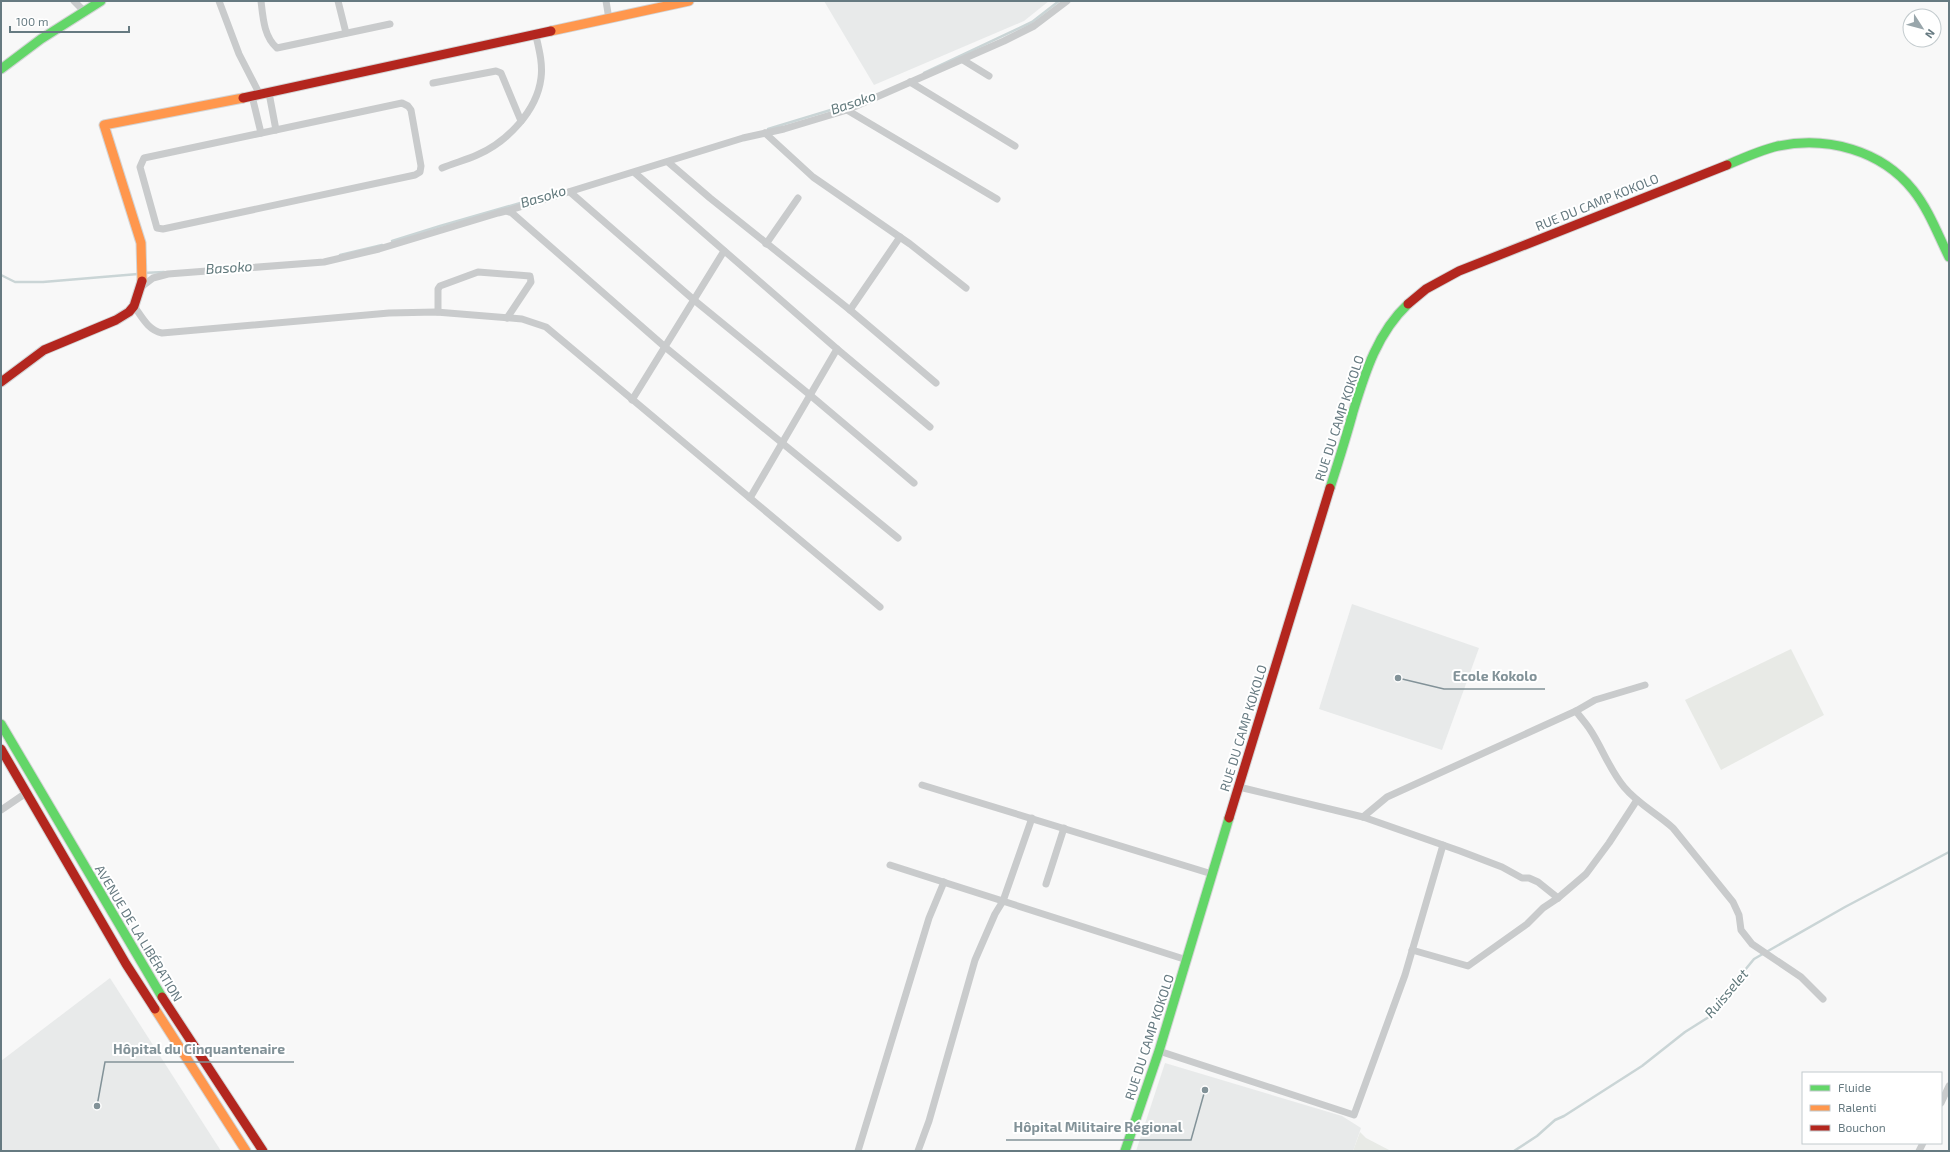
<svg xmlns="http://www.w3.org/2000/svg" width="1950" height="1152" viewBox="0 0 1950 1152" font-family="'Exo 2',sans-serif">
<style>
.built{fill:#e8eaea}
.green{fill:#e8eae6}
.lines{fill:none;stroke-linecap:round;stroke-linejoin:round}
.stream{stroke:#cad5d6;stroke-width:2.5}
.fast-casing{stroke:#d3d4d5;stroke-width:11}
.slow-casing{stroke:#d3d4d5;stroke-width:11}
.jam-casing{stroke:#d3d4d5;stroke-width:11}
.street{stroke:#c9cbcc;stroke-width:7}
.fast{stroke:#63d668;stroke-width:9}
.slow{stroke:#ff974d;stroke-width:9}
.jam{stroke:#b3261e;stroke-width:9}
.labels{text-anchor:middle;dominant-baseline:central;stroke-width:4;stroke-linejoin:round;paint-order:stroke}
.street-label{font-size:13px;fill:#667a81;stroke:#fff}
.water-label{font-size:14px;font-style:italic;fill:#60787b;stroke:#fff}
.leader{fill:none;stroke:#829298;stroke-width:1.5}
.callout-dot{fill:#829298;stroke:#fff;stroke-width:1.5}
.callout-label{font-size:14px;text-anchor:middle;font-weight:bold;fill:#829298;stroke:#fff;stroke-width:4;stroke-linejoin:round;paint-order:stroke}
</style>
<rect width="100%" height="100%" fill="#f8f8f8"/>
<g class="built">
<path d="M824 1H1049L1024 21 874 85Z"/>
<path d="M1352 604 1479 648 1442 750 1319 709Z"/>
<path d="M110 978 221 1151H1V1061Z"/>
<path d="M1165 1063 1342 1116 1361 1128 1353 1151H1136Z"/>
</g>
<g class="green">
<path d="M1791 649 1824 715 1721 770 1685 700Z"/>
<path d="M1360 1132 1366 1138 1391 1151H1353Z"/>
</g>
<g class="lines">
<g class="stream">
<path d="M924 73 1032 22 1059 1"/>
<path d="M768 129 857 102"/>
<path d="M392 241 440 226 541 197"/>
<path d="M340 255 382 245"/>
<path d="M143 273 164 272"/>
<path d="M1 275 15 282H43L138 274"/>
<path d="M1514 1151 1537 1136 1555 1120 1564 1116 1642 1066 1685 1032 1712 1015 1740 976 1754 959 1845 907 1949 852"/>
</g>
<g class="fast-casing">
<g id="fast">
<path d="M1 69 41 39 101 1"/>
<path d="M1727 165C1743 158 1761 150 1778 146 1827 136 1881 150 1913 190 1929 210 1938 235 1949 257"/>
<path d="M1330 488C1338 463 1346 438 1353 412 1365 373 1377 333 1408 304"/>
<path d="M1 724 162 997"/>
<path d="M1125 1151 1159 1051 1229 818"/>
</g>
</g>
<g class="slow-casing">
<g id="slow">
<path d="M551 31 689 1"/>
<path d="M142 281 141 243 104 125 243 98"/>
<path d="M155 1009 246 1151"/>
</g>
</g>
<g class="jam-casing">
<g id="jam">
<path d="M243 98 551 31"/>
<path d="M1408 304 1426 289 1459 271 1727 165"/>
<path d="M1 382 44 350 116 320 129 312 134 306 142 281"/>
<path d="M1 749 126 964 155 1009"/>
<path d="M1229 818 1330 488"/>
<path d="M162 997 263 1151"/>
</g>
</g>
<g class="street">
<path d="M74 1 83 10"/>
<path d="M219 1 239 54 260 95"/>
<path d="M261 1C263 18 264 37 277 48L390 24"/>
<path d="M338 1 346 33"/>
<path d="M606 1 609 19"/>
<path d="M963 60 989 76"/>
<path d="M910 82 1015 146"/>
<path d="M433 83 496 71 501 73 521 121"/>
<path d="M269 93 276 130"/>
<path d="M252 96 261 133"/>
<path d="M402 103 408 106 411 110 421 166 420 172 415 175 163 229 157 228 140 167 144 158Z"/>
<path d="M847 110 997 199"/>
<path d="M765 133 813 177 910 244 966 288"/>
<path d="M668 162 710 198 850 310 936 383"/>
<path d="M442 168C454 163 466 160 477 155 507 142 537 111 541 78 543 64 539 49 536 36"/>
<path d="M635 173 837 349 750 498"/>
<path d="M570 192 694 300 810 395 914 483"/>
<path d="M507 211 743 138 784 129 847 110 1004 41 1034 26 1067 1"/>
<path d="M766 244 798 198"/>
<path d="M140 288 153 278 168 274 324 262 379 249 498 213 506 211 512 213 665 347 898 538"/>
<path d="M134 306C142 317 148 330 162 333L389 313 436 312 522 319 546 327 880 607"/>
<path d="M850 310 900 237"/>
<path d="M438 312V289L440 286 478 272 530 276 531 282 507 318"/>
<path d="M837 349 930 427"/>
<path d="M632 400 724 251"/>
<path d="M1576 711C1580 717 1585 722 1589 728 1602 747 1609 769 1624 787 1638 804 1658 814 1673 828L1733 902 1739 915 1741 930 1752 944 1801 977 1823 999"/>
<path d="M922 785 1212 874"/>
<path d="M1239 787 1363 817 1460 851 1502 867 1522 878H1529L1538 882 1558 898"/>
<path d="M1 810 26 793"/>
<path d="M1363 817 1387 797 1576 711 1595 700 1645 685"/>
<path d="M890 865 1187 960"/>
<path d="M1046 884 1064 828"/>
<path d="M1412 950 1468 966 1527 924 1543 908 1558 898 1586 874 1609 843 1637 800"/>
<path d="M1159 1051 1354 1115 1405 975 1443 845"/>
<path d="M1941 1103 1949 1086"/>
<path d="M858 1151 929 918 944 882"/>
<path d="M918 1151 929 1121 975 960 995 914 1003 901 1032 818"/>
<path d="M1919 1151 1923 1143"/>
</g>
<use href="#fast" class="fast"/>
<use href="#slow" class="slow"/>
<use href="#jam" class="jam"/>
</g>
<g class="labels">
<g class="street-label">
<text transform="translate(1597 202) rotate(-22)">RUE DU CAMP KOKOLO</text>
<text transform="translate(1339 418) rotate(-72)">RUE DU CAMP KOKOLO</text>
<text transform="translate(1243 728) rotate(-73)">RUE DU CAMP KOKOLO</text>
<text transform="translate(139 933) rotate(59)">AVENUE DE LA LIBÉRATION</text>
<text transform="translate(1149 1037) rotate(-72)">RUE DU CAMP KOKOLO</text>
</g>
<g class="water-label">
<text transform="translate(853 102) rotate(-19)">Basoko</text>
<text transform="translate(543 196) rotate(-17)">Basoko</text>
<text transform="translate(229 267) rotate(-4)">Basoko</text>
<text transform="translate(1726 993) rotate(-50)">Ruisselet</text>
</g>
</g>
<path class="leader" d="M1398 678L1444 689H1545M97 1106L105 1062H294M1205 1090L1191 1140H1006"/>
<g class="callout-dot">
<circle cx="1398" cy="678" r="4"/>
<circle cx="97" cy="1106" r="4"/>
<circle cx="1205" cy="1090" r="4"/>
</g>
<g class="callout-label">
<text x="1495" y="681">Ecole Kokolo</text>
<text x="199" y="1054">Hôpital du Cinquantenaire</text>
<text x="1098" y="1132">Hôpital Militaire Régional</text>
</g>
<rect width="1950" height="1152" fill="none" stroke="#667a81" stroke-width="4"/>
<rect x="1802" y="1072" width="140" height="72" fill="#ffffff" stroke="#c2cacd"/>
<rect x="1810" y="1085" width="20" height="6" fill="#63d668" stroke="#c2cacd"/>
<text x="1838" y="1092" font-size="12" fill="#667a81">Fluide</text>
<rect x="1810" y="1105" width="20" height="6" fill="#ff974d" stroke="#c2cacd"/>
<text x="1838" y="1112" font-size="12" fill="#667a81">Ralenti</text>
<rect x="1810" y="1125" width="20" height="6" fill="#b3261e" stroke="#c2cacd"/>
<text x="1838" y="1132" font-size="12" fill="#667a81">Bouchon</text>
<g transform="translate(1922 28) rotate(126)"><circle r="19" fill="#ffffff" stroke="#c2cacd"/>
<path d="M0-3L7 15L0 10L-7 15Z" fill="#99a6ab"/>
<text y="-6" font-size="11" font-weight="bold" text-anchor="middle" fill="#667a81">N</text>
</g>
<path d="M10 26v6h119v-6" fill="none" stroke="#667a81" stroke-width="2"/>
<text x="16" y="26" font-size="12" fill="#667a81" stroke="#ffffff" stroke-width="3" paint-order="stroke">100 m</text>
</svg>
